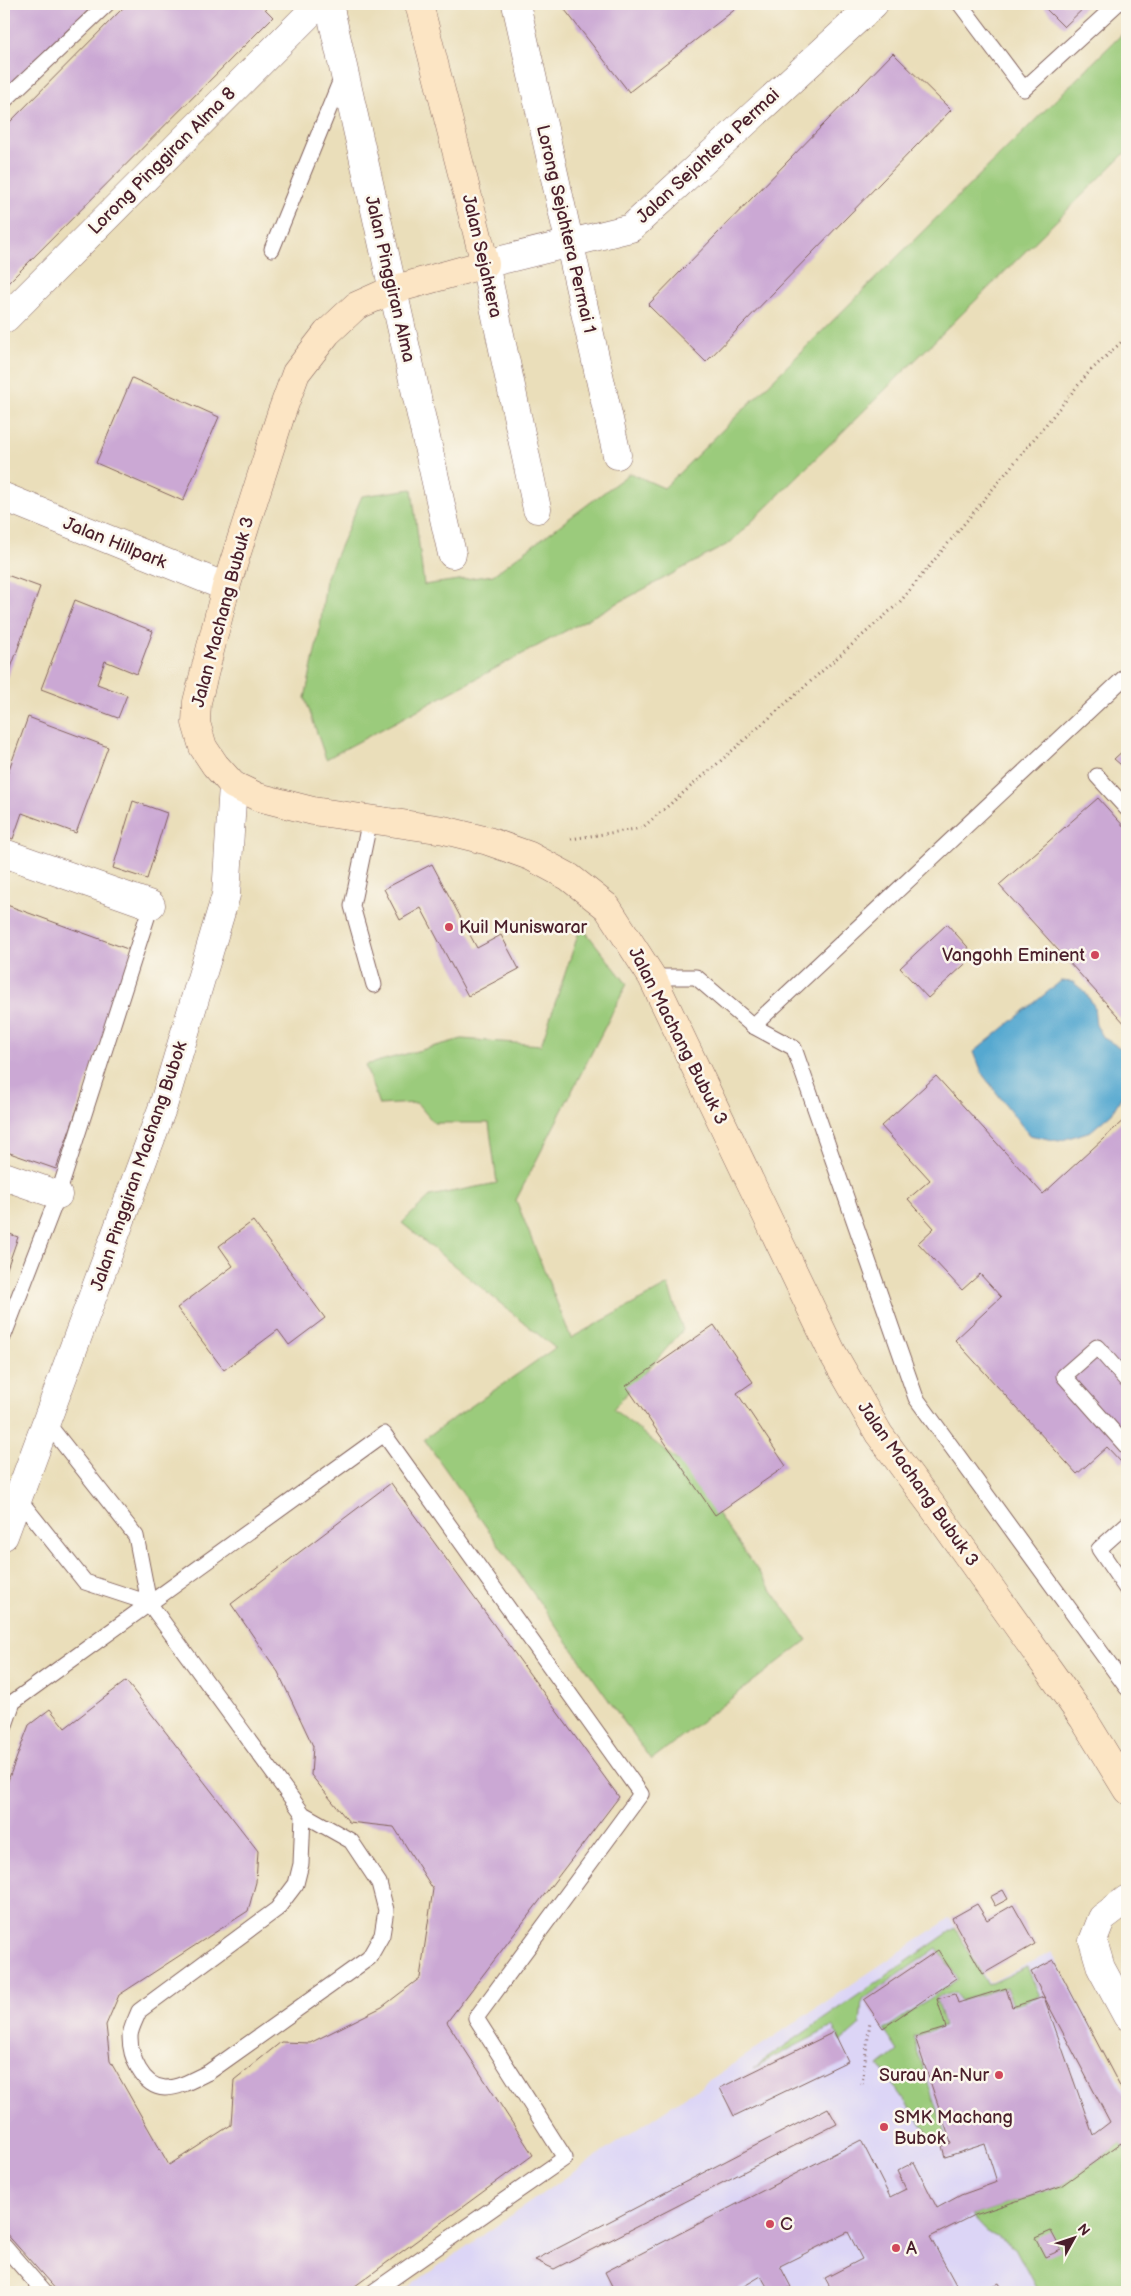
<svg xmlns="http://www.w3.org/2000/svg" width="1131" height="2296" viewBox="0 0 1131 2296" font-family="'Balsamiq Sans',sans-serif">
<style>
.built{fill:#dcd5f6}
.green{fill:#9bcb7b;stroke:#727553}
.water{fill:#54a8d0;stroke:#4f647e}
.building{fill:#cba8d4}
.lines{fill:none;stroke-linecap:round;stroke-linejoin:round}
.lane-casing{stroke:#82625d;stroke-width:17}
.street-casing{stroke:#82625d;stroke-width:29}
.secondary-casing{stroke:#82625d;stroke-width:29}
.path{stroke:#82625d;stroke-width:3;stroke-dasharray:1 4;stroke-linecap:butt}
.lane{stroke:#fff;stroke-width:15}
.street{stroke:#fff;stroke-width:28}
.secondary{stroke:#fce5c4;stroke-width:28}
.poi-dot{fill:#d1495b;stroke:#fbf7ec;stroke-width:2}
.labels{text-anchor:middle;dominant-baseline:central;stroke-width:5;stroke-linejoin:round;paint-order:stroke}
.street-label{font-size:18px;fill:#4a1f2b;stroke:#fbf7ec}
.poi-label{font-size:18px;fill:#4a1f2b;stroke:#fbf7ec;text-anchor:start}
</style>
<rect width="100%" height="100%" fill="#fbf7ec"/>
<filter id="ink" filterUnits="userSpaceOnUse"><feTurbulence type="fractalNoise" baseFrequency=".02" numOctaves="2"/><feDisplacementMap in="SourceGraphic" scale="10" xChannelSelector="R" yChannelSelector="G"/><feConvolveMatrix kernelMatrix="1 2 1 2 8 2 1 2 1" color-interpolation-filters="sRGB"/></filter>
<filter id="wash" filterUnits="userSpaceOnUse"><feTurbulence type="fractalNoise" baseFrequency=".0096" numOctaves="4" result="noise"/><feDisplacementMap in="SourceGraphic" scale="20" xChannelSelector="R" yChannelSelector="G"/><feGaussianBlur stdDeviation="1.12" result="paint"/><feColorMatrix in="noise" values="0 0 0 0 0 0 0 0 0 0 0 0 0 0 0 0 0 1.4 0 .05"/><feComposite in="paint" operator="in"/></filter>
<g filter="url(#wash)">
<rect width="100%" height="100%" fill="#eadeba"/>
<path class="built" d="M950 1918 989 1983 1052 1952 1127 2095V2292H401L588 2162Z"/>
<g class="green">
<path d="M1127 29V151L730 543 326 759 305 698 320 628 326 579 362 496 412 489 424 585 493 575 630 473 664 488Z"/>
<path d="M581 926 627 984 516 1200 571 1338 668 1285 683 1330 613 1409 683 1465 807 1640 651 1760 424 1439 555 1348 402 1223 430 1196 497 1183 489 1123H434L417 1103 379 1105 365 1065 462 1039 541 1045Z"/>
<path d="M955 1928 988 1985 1027 1967 1040 1996 1013 2005 1006 1987 960 2001 956 1992 936 1998 944 2026 913 2037 946 2137 934 2141 879 2066 898 2051 884 2030 958 1979 937 1948 862 2000 860 2025 842 2041 832 2027 753 2068Z"/>
<path d="M1121 2143 1127 2155V2292H1038L1015 2248 986 2231 972 2216 1061 2186Z"/>
</g>
<path class="water" d="M1061 981 1073 982 1085 992 1094 1006 1096 1025 1104 1038 1127 1052V1087L1112 1113 1091 1131 1059 1141 1029 1135 983 1075 974 1052Z"/>
<g id="blocks">
<g class="building">
<path d="M4 4H95L4 90Z"/>
<path d="M127 4H260L273 17 4 287V128Z"/>
<path d="M573 4H742L629 92 565 10Z"/>
<path d="M1041 4H1088L1064 27Z"/>
<path d="M893 53 951 110 706 362 648 305Z"/>
<path d="M132 378 219 417 183 501 96 463Z"/>
<path d="M4 574 40 587 7 679 4 677Z"/>
<path d="M75 600 153 631 137 674 105 661 97 684 127 695 118 718 41 689Z"/>
<path d="M28 717 108 747 76 833 22 813 13 839 4 835V783Z"/>
<path d="M1127 747V770L1114 759Z"/>
<path d="M1098 798 1127 830V1026L999 885Z"/>
<path d="M133 801 167 813 147 879 113 868Z"/>
<path d="M432 864 477 948 501 935 519 969 468 996 421 908 400 920 384 889Z"/>
<path d="M4 904 133 951 56 1169 4 1151Z"/>
<path d="M947 924 975 955 928 998 900 968Z"/>
<path d="M936 1076 1043 1194 1127 1117V1458L1122 1463 1107 1447 1077 1474 955 1340 1001 1297 980 1274 962 1290 918 1243 934 1228 908 1199 930 1180 881 1126Z"/>
<path d="M253 1221 325 1318 289 1345 278 1330 224 1370 177 1308 233 1266 219 1246Z"/>
<path d="M4 1232 18 1237 4 1277Z"/>
<path d="M714 1325 753 1382 737 1393 786 1466 715 1515 626 1386Z"/>
<path d="M391 1483 619 1797 447 2022 533 2155 347 2292H58L4 2231V1791L29 1725 50 1709 65 1728 126 1681 258 1851 256 1882 248 1911 119 1995 106 2025 110 2061 169 2165 231 2125 234 2080 281 2042 310 2043 382 2007 420 1978 433 1889 394 1827 349 1822 311 1775 313 1746 278 1672 231 1604Z"/>
<path d="M1003 1890 1008 1899 995 1906 990 1897Z"/>
<path d="M977 1904 987 1920 1013 1905 1035 1944 983 1974 952 1918Z"/>
<path d="M938 1950 956 1978 883 2028 864 2000Z"/>
<path d="M1054 1960 1127 2100V2155L1121 2143 1061 2186 972 2216 930 2237 960 2292H833L825 2278 862 2259 848 2232 780 2266 791 2287 781 2292H770L761 2276 734 2292H615L605 2272 861 2140 890 2197 906 2189 897 2171 914 2162 937 2208 961 2195 997 2182 985 2144 945 2157 942 2146 951 2143 915 2037 946 2028 937 1999 955 1994 958 2003 1006 1988 1012 2007 1044 1997 1093 2135 1110 2122 1031 1972Z"/>
<path d="M834 2032 848 2061 734 2116 720 2088Z"/>
<path d="M828 2108 837 2124 554 2269 535 2260Z"/>
<path d="M1051 2231 1061 2250 1045 2257 1035 2238Z"/>
<path d="M999 2283 1004 2292H981Z"/>
</g>
</g>
</g>
<g filter="url(#ink)">
<use href="#blocks" fill-opacity="0" stroke="#82625d" stroke-width="1"/>
<g class="lines">
<g class="lane-casing">
<g id="lane">
<path d="M960 4 1024 89 1117 4"/>
<path d="M4 101 107 4"/>
<path d="M272 249 342 77"/>
<path d="M1097 776 1127 809"/>
<path d="M370 819 352 906 374 985"/>
<path d="M652 977H696L753 1026 794 1048 916 1398 1127 1688"/>
<path d="M753 1026 1127 675"/>
<path d="M4 1335 58 1195 151 905"/>
<path d="M1127 1381 1097 1347 1064 1376 1127 1447"/>
<path d="M18 1498 85 1582 149 1603 136 1536 47 1423"/>
<path d="M1127 1524 1099 1549 1127 1590"/>
<path d="M149 1603 303 1814 351 1841 379 1883 386 1910 382 1935 369 1958 209 2072C196 2078 180 2088 165 2088 142 2087 130 2056 130 2037 130 2029 136 2019 139 2011L277 1909 296 1884 301 1864 303 1814"/>
<path d="M4 1728 13 1702 384 1434 641 1794 476 2018 565 2158 373 2292"/>
<path d="M4 2246 44 2292"/>
</g>
</g>
<g class="street-casing">
<g id="street">
<path d="M329 4 452 554"/>
<path d="M516 4 617 455"/>
<path d="M6 318 319 4"/>
<path d="M4 497 226 587"/>
<path d="M537 509 485 264 631 228 874 4"/>
<path d="M4 853 151 905"/>
<path d="M4 1176 58 1195"/>
<path d="M4 1536 163 1106 226 895 233 785"/>
<path d="M1127 1899 1102 1918 1093 1941 1101 1968 1127 2016"/>
</g>
</g>
<g class="secondary-casing">
<path id="secondary" d="M419 4 485 264 392 290 356 306 327 333 296 373 281 414 226 587 197 702 196 723 203 747 215 765 233 785 258 797 313 811 444 830 488 841 530 856 569 877 607 907 652 977 832 1352 879 1434 933 1507 1083 1718 1127 1790"/>
</g>
<g class="path">
<path d="M571 839 642 828 716 765 899 603 1089 372 1127 337"/>
<path d="M862 2084 870 2021"/>
</g>
<use href="#lane" class="lane"/>
<use href="#street" class="street"/>
<use href="#secondary" class="secondary"/>
</g>
</g>
<g class="poi-dot">
<circle cx="449" cy="927" r="5"/>
<circle cx="1095" cy="955" r="5"/>
<circle cx="999" cy="2075" r="5"/>
<circle cx="884" cy="2127" r="5"/>
<circle cx="770" cy="2224" r="5"/>
<circle cx="896" cy="2248" r="5"/>
</g>
<g class="labels">
<g class="street-label">
<text transform="translate(708 156) rotate(-43)">Jalan Sejahtera Permai</text>
<text transform="translate(162 161) rotate(-45)">Lorong Pinggiran Alma 8</text>
<text transform="translate(566 229) rotate(77)">Lorong Sejahtera Permai 1</text>
<text transform="translate(482 256) rotate(77)">Jalan Sejahtera</text>
<text transform="translate(390 279) rotate(77)">Jalan Pinggiran Alma</text>
<text transform="translate(115 543) rotate(22)">Jalan Hillpark</text>
<text transform="translate(223 612) rotate(-75)">Jalan Machang Bubuk 3</text>
<text transform="translate(678 1036) rotate(63)">Jalan Machang Bubuk 3</text>
<text transform="translate(139 1166) rotate(-71)">Jalan Pinggiran Machang Bubok</text>
<text transform="translate(918 1484) rotate(55)">Jalan Machang Bubuk 3</text>
</g>
<g class="poi-label">
<text x="459" y="927">Kuil Muniswarar</text>
<text x="1085" y="955" text-anchor="end">Vangohh Eminent</text>
<text x="989" y="2075" text-anchor="end">Surau An-Nur</text>
<text x="894" y="2117">SMK Machang<tspan x="894" dy="21">Bubok</tspan></text>
<text x="780" y="2224">C</text>
<text x="906" y="2248">A</text>
</g>
</g>
<rect width="1131" height="2296" fill="none" stroke="#fbf7ec" stroke-width="20"/>
<g transform="translate(1074 2238) rotate(50)" stroke="#fbf7ec" stroke-width="4" paint-order="stroke">
<path d="M0-4L9 19L0 12L-9 19Z" fill="#4a1f2b"/>
<text y="-8" font-size="14" font-weight="bold" text-anchor="middle" fill="#4a1f2b">N</text>
</g>
</svg>
